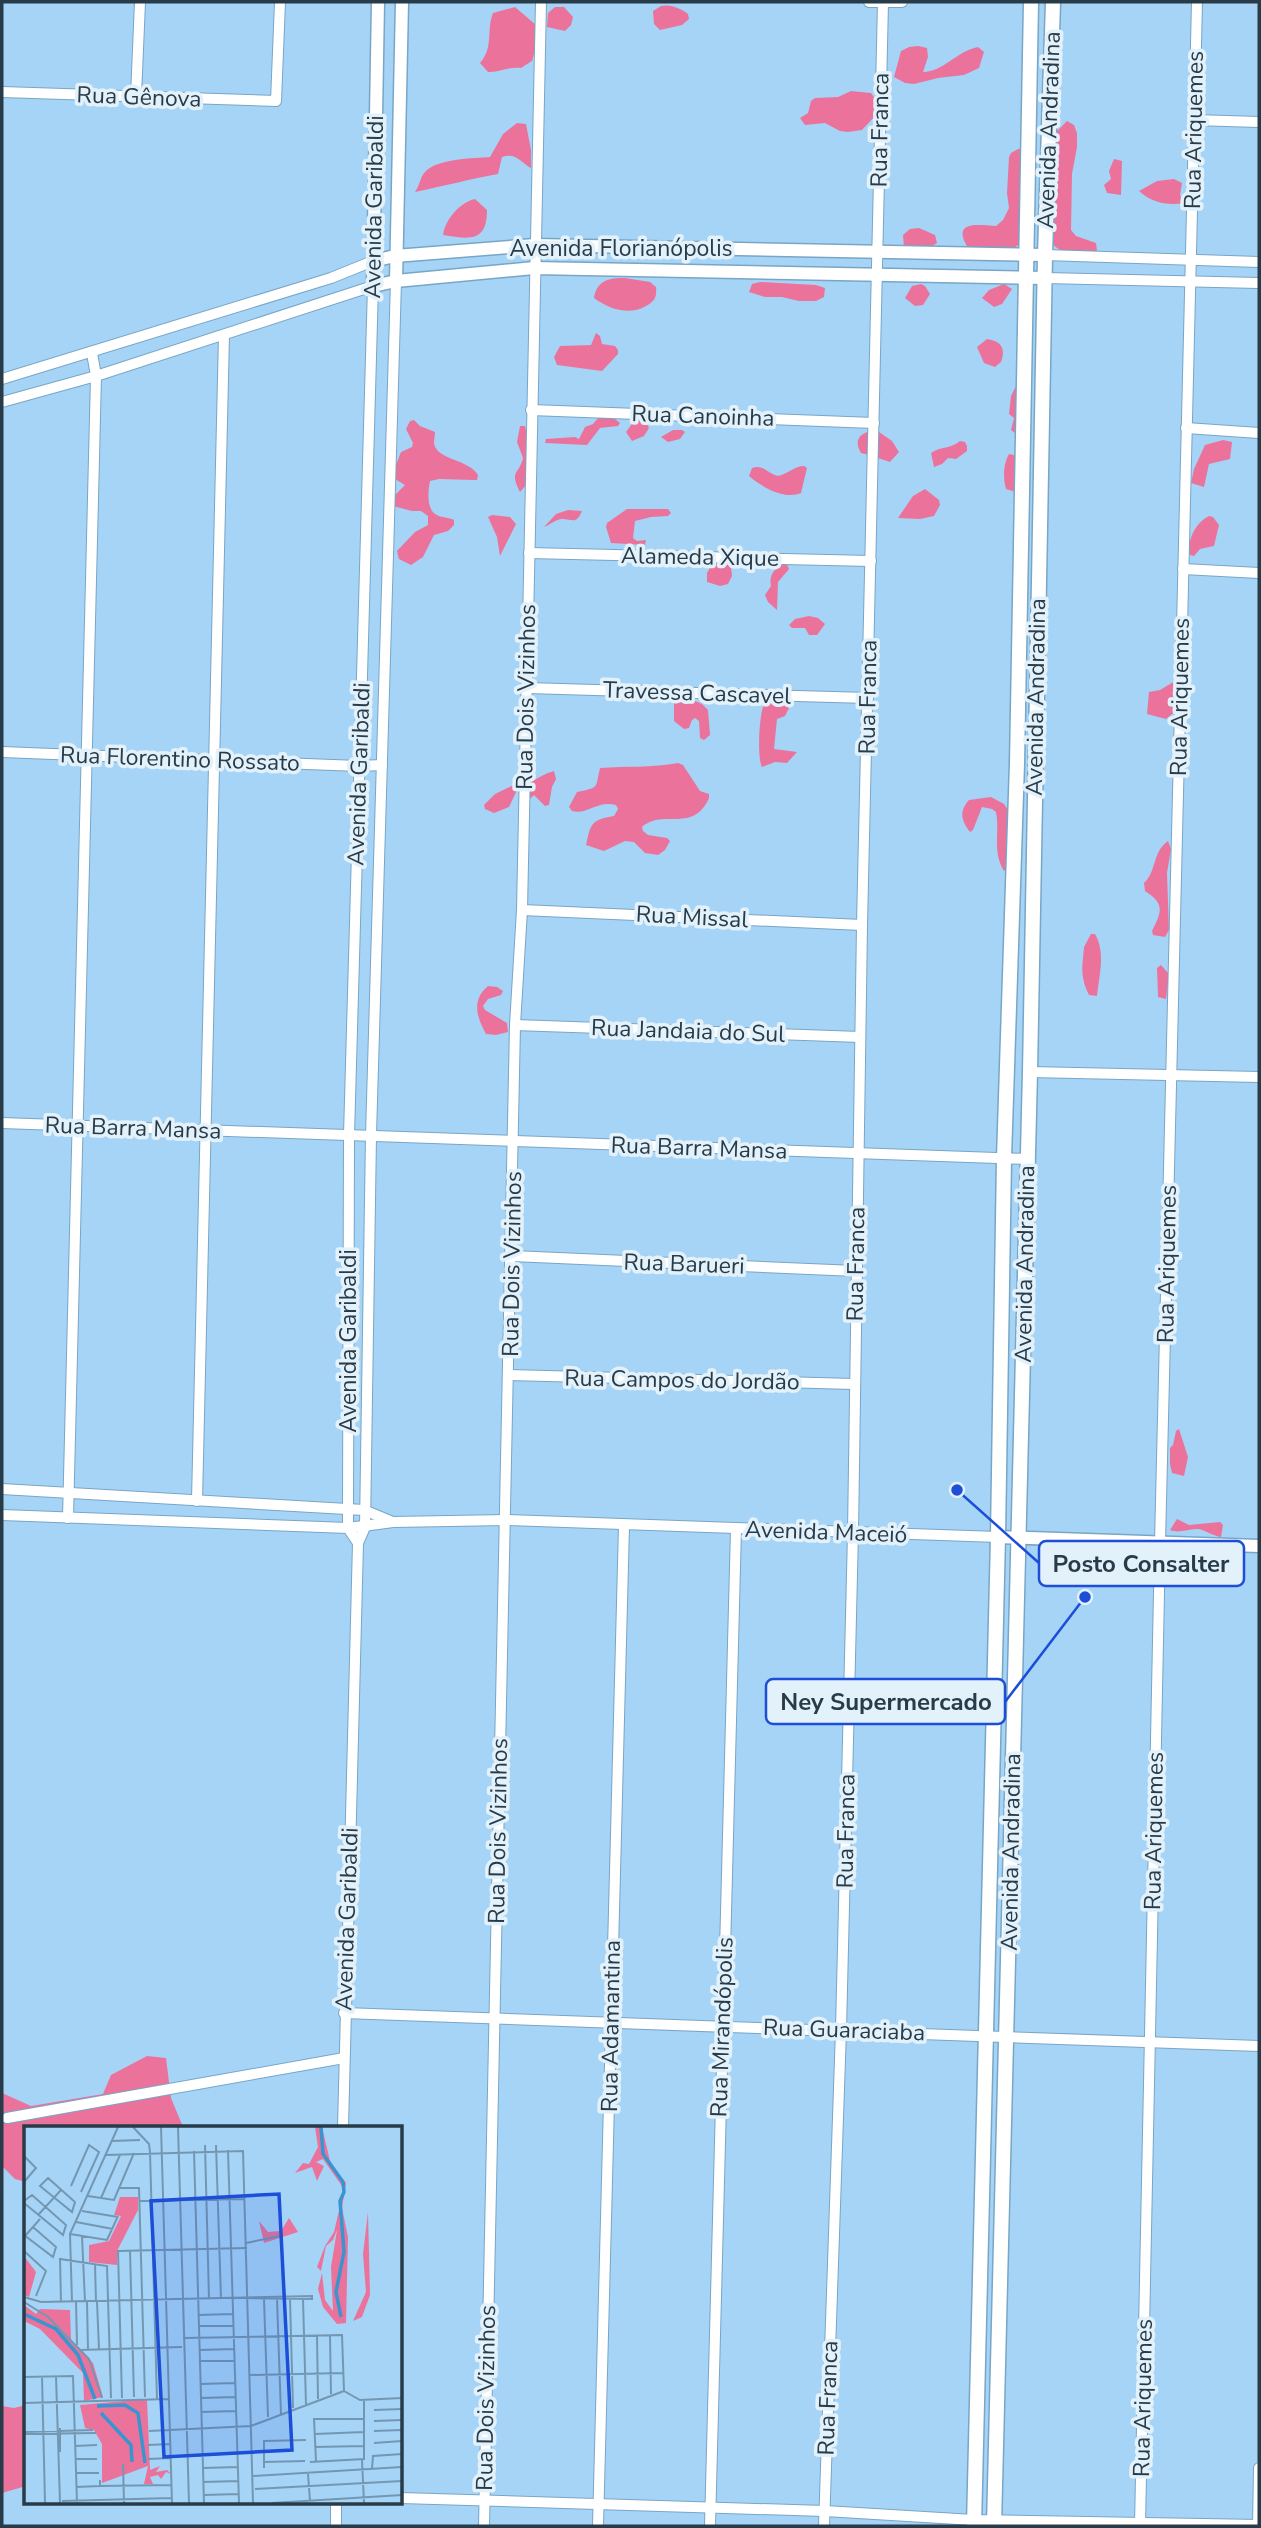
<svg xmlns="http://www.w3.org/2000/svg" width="1261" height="2528" viewBox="0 0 1261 2528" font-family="'Nunito Sans',sans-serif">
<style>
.forest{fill:#eb739b}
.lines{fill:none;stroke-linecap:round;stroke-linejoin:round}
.minor-casing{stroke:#78a6c6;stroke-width:12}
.tertiary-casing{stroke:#78a6c6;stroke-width:15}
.secondary-casing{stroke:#78a6c6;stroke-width:17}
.minor{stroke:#fff;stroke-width:10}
.tertiary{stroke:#fff;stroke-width:12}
.secondary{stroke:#fff;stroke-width:14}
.labels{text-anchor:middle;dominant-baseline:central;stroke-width:7;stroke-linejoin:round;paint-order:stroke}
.street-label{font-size:23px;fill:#283b48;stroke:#e3f1fb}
.inset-river{fill:none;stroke:#3895d0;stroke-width:3.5}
.inset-road{fill:none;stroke:#7497b1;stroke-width:2}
.view{fill:#1d4ed8;fill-opacity:0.15;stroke:#1d4ed8;stroke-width:3.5}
.inset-edge{fill:none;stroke:#283b48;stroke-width:3.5}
.leader{fill:none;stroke:#1d4ed8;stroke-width:2.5}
.callout-dot{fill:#1d4ed8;stroke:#e3f1fb;stroke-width:2.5}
.callout{fill:#e3f1fb;stroke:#1d4ed8;stroke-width:2.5}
.callout-label{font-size:24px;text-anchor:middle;font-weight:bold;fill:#283b48}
</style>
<rect width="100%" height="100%" fill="#a6d4f7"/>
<g class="forest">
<path d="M661 6C671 4 680 8 688 14L689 19 682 25 660 30 654 24 653 11Z"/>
<path d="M515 7 536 25V47L532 61 521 68C509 66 500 73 488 72L480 63C494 47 486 31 493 13Z"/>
<path d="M555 7H564L573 17 571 25 565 31 547 27 548 13Z"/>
<path d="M918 46 927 48 928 57 923 72C943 72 957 51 978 47L984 52 979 68 964 75 938 78 914 84 905 83 894 77 901 51 909 47Z"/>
<path d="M851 91 871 93 876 100 874 117 862 130 848 132 840 131 825 123 805 125 800 118 808 113 811 101 815 98 838 97Z"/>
<path d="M1067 121 1074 125 1077 133V147L1072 174 1071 230 1076 236 1096 243 1097 251C1081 255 1061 256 1051 242L1055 133Z"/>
<path d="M517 123 526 124 531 150V168C520 162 516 152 502 157L498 174C470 179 444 186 415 192 420 185 420 177 425 172 436 159 474 158 490 157L503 134Z"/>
<path d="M1018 149H1022L1021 243 1014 248 1005 247 970 251C949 220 977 225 996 226L1003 220 1009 208 1007 193 1009 157 1011 153Z"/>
<path d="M1114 159 1122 161 1121 195 1107 193 1104 185 1111 179 1109 171Z"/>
<path d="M1174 179 1182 183 1180 195 1184 203C1167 206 1151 202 1139 191L1157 181Z"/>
<path d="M475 199 487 210C487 243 469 239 443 235 445 220 460 202 475 199Z"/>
<path d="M919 228 935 235 937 243 929 248H904L903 235 910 229Z"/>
<path d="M625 278 650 282 656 287C657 297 655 301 646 306 629 316 609 309 594 298 597 280 609 278 625 278Z"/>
<path d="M760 282 816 285 825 288 824 297 816 301H799L782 297H765L749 292 752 284Z"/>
<path d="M921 284 925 286 930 294 923 305 915 306 905 298 912 286Z"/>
<path d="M1004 284 1012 289 1002 304 994 307 982 298 989 290Z"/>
<path d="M596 333 600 336 602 344 615 346 618 350V354L602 371 557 365 554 357 560 346 591 345Z"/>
<path d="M987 339C1001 341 1006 348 1001 362L995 367 984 363 977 347Z"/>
<path d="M1017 384 1018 431 1015 433 1011 430 1014 418 1009 414 1011 396Z"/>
<path d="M610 415 620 423 618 426 600 428 587 445 545 443 546 439 575 437 579 439 585 427 593 424 599 417Z"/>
<path d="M414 420 420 426 435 432C435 436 434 439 434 443 436 460 469 459 478 475L477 480H473L439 479 430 481C428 491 426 510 437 515 442 518 449 517 454 520V525L448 531 434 535 423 557 411 565 399 559 397 551 415 532 428 525V516L421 511H412L393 506 392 498 405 485 395 479 394 470 401 452 412 447 413 443 406 429 410 421Z"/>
<path d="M639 420 647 424 649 428 644 436 632 441 626 432 634 421Z"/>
<path d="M520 426H525L527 435 526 485 520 492C509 470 519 475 523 458L517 442Z"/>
<path d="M673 430H682L685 432 680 439 668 442 661 437Z"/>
<path d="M867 432 870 435 869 455 861 453C855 443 857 436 867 432Z"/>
<path d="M879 432 892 441 899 452 890 462 878 458Z"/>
<path d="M1223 440 1232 442 1230 459 1209 464 1204 487 1191 483 1194 469 1205 445Z"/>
<path d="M960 441 965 442 967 446V451L956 459 948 458 942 464 934 467 931 453C941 446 951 449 960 441Z"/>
<path d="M1009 454 1018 456 1016 492 1006 489C1003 478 1003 464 1009 454Z"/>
<path d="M804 466 807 468 801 493C784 500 762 487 749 476L752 468C763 464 767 473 778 476 788 474 794 466 804 466Z"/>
<path d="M925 489 939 500 940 505 934 516 920 519 898 518 913 496Z"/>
<path d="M627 509H668L671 513 668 516 651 517 635 521 633 538 637 541 646 540 645 545 611 543 606 527 607 523Z"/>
<path d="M568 510 582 511C576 525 573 519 562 519 556 519 550 525 544 527L556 514Z"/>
<path d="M492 515 510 517 516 524 500 556 497 537 488 517Z"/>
<path d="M1209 516 1213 517 1219 525 1214 546 1200 549 1194 556 1190 555C1187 540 1195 523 1209 516Z"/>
<path d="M714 561H723L731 567 732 576 728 584 720 586 707 582V573Z"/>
<path d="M782 564H787L789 569 778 582 777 610 768 602 765 595 771 586C769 576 773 570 782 564Z"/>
<path d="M809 616 818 618 825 624 817 635H809L805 628H792L789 625 795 619Z"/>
<path d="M1175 681 1176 711 1166 719 1147 714 1149 692 1160 690Z"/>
<path d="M686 697 702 704 708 710 710 735 704 740 700 738 699 721 695 718 692 720 689 728 684 729 674 721V703Z"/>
<path d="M774 700 784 701 789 708 785 716 777 719 774 749 797 752 787 763 775 762 762 767C757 758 759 715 764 704Z"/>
<path d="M678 763 683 765 700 791 709 794V798C693 834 664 808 642 827L643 831 648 835 667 838 670 841 665 850 658 855 645 853 634 842 625 841 604 851 586 845C591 824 590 820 614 816L618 809 616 805C597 800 588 815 572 811L569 807 577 792C600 787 595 789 600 768 626 766 652 768 678 763Z"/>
<path d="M554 771 556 779 552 787 549 805 545 806 534 795 531 798 527 797 526 785C535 779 544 774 554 771Z"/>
<path d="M516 784 518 788 509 807 494 813 485 809 484 805 495 794Z"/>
<path d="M991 797 1004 804 1010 813V865L1004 871C992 851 1000 833 996 812L992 809 982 807 973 830 970 832C961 820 959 811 969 800Z"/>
<path d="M1168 841 1171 849 1167 873 1169 930 1165 937 1153 935 1152 931C1161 913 1166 904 1145 891L1144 883C1157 871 1152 852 1168 841Z"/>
<path d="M1091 934H1095C1106 953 1099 976 1097 996L1089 995C1083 984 1081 971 1083 959 1083 955 1084 951 1084 947Z"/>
<path d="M1161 965 1169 974 1166 999 1158 997 1157 968Z"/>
<path d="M488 986 497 987 503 991 501 995 488 999 483 1006 485 1010 507 1023 508 1032 496 1035 486 1034C477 1018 471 1000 488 986Z"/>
<path d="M1179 1429 1188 1457 1184 1476 1172 1473 1170 1464V1448L1173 1445 1176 1431Z"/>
<path d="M1177 1519 1189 1525 1220 1522 1223 1525 1221 1537C1213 1536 1207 1531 1199 1529 1188 1528 1181 1534 1170 1530Z"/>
<path d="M147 2056 166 2058 171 2098 183 2127H26V2182L15 2179 2 2166V2093L31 2106 103 2094 111 2075Z"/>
<path d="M26 2405V2486L2 2493V2406L14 2408Z"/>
</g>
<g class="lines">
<g class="minor-casing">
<g id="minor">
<path d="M869 2H902"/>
<path d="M2 92 276 101 280 2"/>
<path d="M136 96 140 2"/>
<path d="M1194 120 1259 122"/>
<path d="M1045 255 1259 262"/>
<path d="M1045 278 1259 283"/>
<path d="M2 379 331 278 373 261"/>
<path d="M2 402 96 376 373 286 349 1135 348 1510V1528L358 1543"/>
<path d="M531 410 874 423"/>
<path d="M1186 428 1259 433"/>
<path d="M529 553 871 561"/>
<path d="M1183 569 1259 573"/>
<path d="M527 688 868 698"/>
<path d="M2 752 359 766 382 765"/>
<path d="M522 910 862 925"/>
<path d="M515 1025 860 1037"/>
<path d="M1030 1072 1259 1077"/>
<path d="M2 1123 1027 1159"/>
<path d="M512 1256 856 1271"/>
<path d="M509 1375 854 1384"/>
<path d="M2 1489 364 1510 393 1522"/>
<path d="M197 1501 224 335"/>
<path d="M2 1515 348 1528 393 1522 506 1520 998 1537"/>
<path d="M68 1518 96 376 92 353"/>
<path d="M344 2013C649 2026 954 2034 1259 2046"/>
<path d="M7 2118 344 2058"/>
<path d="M343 2127 358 1543 365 1527 371 1135 396 281"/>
<path d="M401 2498 825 2511 974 2520 1259 2525"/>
<path d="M336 2526V2502"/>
<path d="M484 2526 515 1025 522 910 541 2"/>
<path d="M598 2526 624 1526"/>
<path d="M710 2526 736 1529"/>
<path d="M824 2526 841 2030 853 1533 862 925 883 2"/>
<path d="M1140 2526 1160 1543 1197 2"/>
<path d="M1258 2526 1259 2468"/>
</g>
</g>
<g class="tertiary-casing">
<g id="tertiary">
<path d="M378 2 373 286 396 281 534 268 1045 278"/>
<path d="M373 261 395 256 535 245 1045 255"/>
<path d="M396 281 402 2"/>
<path d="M998 1537 1259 1546"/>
</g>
</g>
<g class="secondary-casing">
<g id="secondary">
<path d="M974 2526 998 1537 1004 1158 1017 763 1031 2"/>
<path d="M994 2526 1030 1072 1045 255 1053 2"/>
</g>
</g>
<use href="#minor" class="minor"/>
<use href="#tertiary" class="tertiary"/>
<use href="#secondary" class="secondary"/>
</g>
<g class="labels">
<g class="street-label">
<text transform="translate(139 97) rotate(2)">Rua Gênova</text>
<text transform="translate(880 130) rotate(-89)">Rua Franca</text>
<text transform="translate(1049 130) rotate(-88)">Avenida Andradina</text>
<text transform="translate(1194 130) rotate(-89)">Rua Ariquemes</text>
<text transform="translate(374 207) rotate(-89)">Avenida Garibaldi</text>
<text x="621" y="248">Avenida Florianópolis</text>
<text transform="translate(703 416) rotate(2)">Rua Canoinha</text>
<text transform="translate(700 557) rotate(1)">Alameda Xique</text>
<text transform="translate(697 693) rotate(2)">Travessa Cascavel</text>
<text transform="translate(526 697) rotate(-89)">Rua Dois Vizinhos</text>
<text transform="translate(868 697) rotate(-89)">Rua Franca</text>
<text transform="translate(1036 697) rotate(-89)">Avenida Andradina</text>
<text transform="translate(1180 697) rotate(-89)">Rua Ariquemes</text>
<text transform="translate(180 759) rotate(2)">Rua Florentino Rossato</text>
<text transform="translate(359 774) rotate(-88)">Avenida Garibaldi</text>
<text transform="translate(692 917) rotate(3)">Rua Missal</text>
<text transform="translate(688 1031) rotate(2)">Rua Jandaia do Sul</text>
<text transform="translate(133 1128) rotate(2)">Rua Barra Mansa</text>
<text transform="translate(699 1148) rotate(2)">Rua Barra Mansa</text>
<text transform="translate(512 1264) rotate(-89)">Rua Dois Vizinhos</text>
<text transform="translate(684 1264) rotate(2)">Rua Barueri</text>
<text transform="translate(856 1264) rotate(-89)">Rua Franca</text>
<text transform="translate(1025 1264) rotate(-89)">Avenida Andradina</text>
<text transform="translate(1167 1264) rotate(-89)">Rua Ariquemes</text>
<text transform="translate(348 1341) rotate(-90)">Avenida Garibaldi</text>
<text transform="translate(682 1380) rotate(1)">Rua Campos do Jordão</text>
<text transform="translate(826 1532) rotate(2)">Avenida Maceió</text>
<text transform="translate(498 1831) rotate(-89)">Rua Dois Vizinhos</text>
<text transform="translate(846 1831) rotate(-89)">Rua Franca</text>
<text transform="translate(1154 1831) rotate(-89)">Rua Ariquemes</text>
<text transform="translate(1011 1852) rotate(-89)">Avenida Andradina</text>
<text transform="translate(347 1919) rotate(-88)">Avenida Garibaldi</text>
<text transform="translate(611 2026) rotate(-89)">Rua Adamantina</text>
<text transform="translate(722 2027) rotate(-88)">Rua Mirandópolis</text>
<text transform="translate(844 2030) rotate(2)">Rua Guaraciaba</text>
<text transform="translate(486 2398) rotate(-89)">Rua Dois Vizinhos</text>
<text transform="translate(828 2398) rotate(-88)">Rua Franca</text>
<text transform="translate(1143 2398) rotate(-89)">Rua Ariquemes</text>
</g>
</g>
<g transform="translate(24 2126)">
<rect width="378" height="378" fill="#a6d4f7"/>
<path d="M291 1H298L307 39 322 57 318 82 324 111 322 197 313 198 299 181 294 163 298 147 301 174 309 185 307 141 313 104 309 114 302 120 297 145 293 141 301 120 310 106 320 63 299 33 292 36 300 40 293 55 288 41 271 47 279 37 285 38 294 21ZM96 71H114V84L93 125V139L65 136V119L85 115 97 90 90 89ZM344 86 346 169 338 191 329 195 342 166 339 128ZM265 92 274 106 240 117 235 95 244 106 257 105ZM0 130 12 146 5 171 0 169ZM0 179 12 188 16 183 46 184 47 214 69 237 79 271 60 275 59 247 16 203 0 195ZM123 273 126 344 136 340 132 346 143 344 147 348 142 346 137 353 134 349 126 351 129 358H120L124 340 78 357V318L70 304 61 302 56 279Z" fill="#eb739b"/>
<path class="inset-river" d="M297 1 299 28 319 56 320 66 316 75 320 126 312 166 317 191M0 188 32 203 54 229 71 273M73 280 101 279 114 287 121 337M77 287 107 319 108 336"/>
<path class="inset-road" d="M109 1 125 18 126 26 133 273M137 1 148 377M154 1 165 377M88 15 116 14M181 19 185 173M192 19 197 173M204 24 215 377M170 25 180 377M82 29 219 25 229 377M0 30 12 42 0 56M24 52 51 76 48 86 16 60ZM47 60 65 19 75 26 57 66M96 62H115L121 271M64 70 90 74 110 27M77 72 96 29M0 75 8 69 42 99 39 109 0 77M115 75 221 73M58 85 94 91M14 89 37 64M52 96 89 103M46 108 83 114 94 90M0 109 29 131 32 121 9 101M1 110 16 93M58 110 61 176M222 117 256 110M106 124 110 271M0 125 22 145 12 170M71 138 72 176M0 171 17 176 288 170V173L220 172M240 173 244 291M253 173 257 289M266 173 269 282M279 173 282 279M0 176 24 191 65 233 78 272M37 176 36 133 83 140 87 272M48 176 46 108 94 1M52 176 53 219M63 176 64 224M73 176 75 223M174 189 209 188M175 200H210M293 210 294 273M306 210 307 268M160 212 318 209 320 265 336 274 378 272M56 224 158 221M175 224 210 223M176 235H210M225 249 319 247M18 250 21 377M32 250 36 377M0 251 49 250 53 377M176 258 211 257M98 272 94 125 223 122M177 272 212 271M0 277 145 273M350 284 378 283M177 286 212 285M350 295 378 294M36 302V326M125 305 227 300 320 265M350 305 378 304M0 306 69 304M0 308 72 307M291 308 340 306M350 317 378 315M124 319 146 318M51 320 73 319M291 321 340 320M164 330 213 327M51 333H73M124 333 146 332M338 334 340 377M292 335 290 293H340M240 336 281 335M286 336 340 333V274M99 338 100 377M179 342 214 341M240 342V315L282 314M348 343 349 330 378 328M52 347H75M284 348 286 375M228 350 378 341M76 354V360L148 359M179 356 214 355M52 361 76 360M231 363 378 355M180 369 214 368M38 375 148 372M248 377 378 369"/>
<path class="view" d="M255 68 268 324 140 331 127 75Z"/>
<rect width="378" height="378" class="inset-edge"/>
</g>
<path class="leader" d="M957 1490L1039 1563M1085 1597L1005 1702"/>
<g class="callout-dot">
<circle cx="957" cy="1490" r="7"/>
<circle cx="1085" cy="1597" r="7"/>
</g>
<g class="callout">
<rect x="1039" y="1541" width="205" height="45" rx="7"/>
<rect x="766" y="1679" width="239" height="45" rx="7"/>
</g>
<g class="callout-label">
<text x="1141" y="1572">Posto Consalter</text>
<text x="886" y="1710">Ney Supermercado</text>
</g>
<rect width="1261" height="2528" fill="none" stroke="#283b48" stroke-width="7"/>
</svg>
